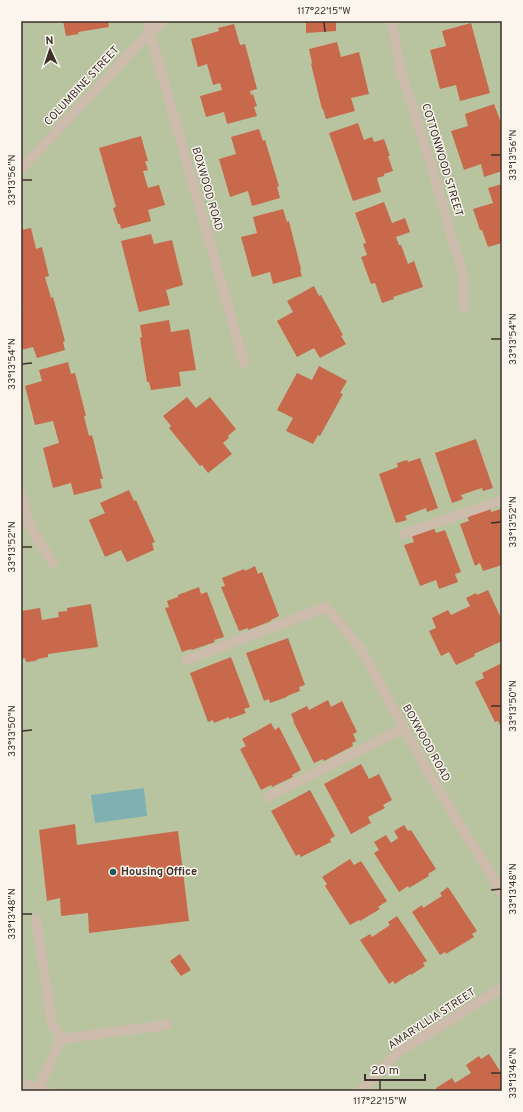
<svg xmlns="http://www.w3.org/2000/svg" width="523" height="1112" viewBox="0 0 523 1112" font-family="Overpass,sans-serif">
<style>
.green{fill:#b8c4a0}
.water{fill:#7fb0b2}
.building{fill:#c8694b}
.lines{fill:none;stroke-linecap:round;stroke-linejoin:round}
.service{stroke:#cdbbac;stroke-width:10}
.minor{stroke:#cdbbac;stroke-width:10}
.tertiary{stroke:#cdbbac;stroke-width:10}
.ticks{fill:none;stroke:#3b302b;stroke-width:1.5}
.poi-dot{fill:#1f5a5e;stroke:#fbf5ee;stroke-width:1.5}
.labels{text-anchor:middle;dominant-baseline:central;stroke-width:3;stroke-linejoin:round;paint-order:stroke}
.street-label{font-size:11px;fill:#3b302b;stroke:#fbf5ee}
.poi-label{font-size:11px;font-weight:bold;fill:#3b302b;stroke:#fbf5ee;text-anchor:start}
.neatline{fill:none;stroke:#3b302b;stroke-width:1.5}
.ticks-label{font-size:10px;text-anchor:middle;fill:#3b302b}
</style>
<rect width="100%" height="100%" fill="#f4ebe1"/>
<rect class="green" x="21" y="21" width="481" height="1070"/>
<path class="water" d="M144 788 147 816 95 823 91 795Z"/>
<g class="building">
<path d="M63 21H108L109 27 78 32 79 34 66 36Z"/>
<path d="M303 21H336V31L306 33V23H303Z"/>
<path d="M471 23 490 93 460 101 456 85 440 89 430 50 446 46 442 31Z"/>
<path d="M234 24 240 45 245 44 257 89 250 91 251 95 253 94 257 106 254 107 257 116 227 124 224 112 206 117 200 96 222 90 220 83 213 85 207 64 198 67 191 39 219 31 218 28Z"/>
<path d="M337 42 341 57 359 52 369 94 351 98 355 111 326 119 323 109H322L311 64 312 63 309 49Z"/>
<path d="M494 104 502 125V171L484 177 481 164 464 170 451 131 468 126 465 114Z"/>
<path d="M358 123 364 140 372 137 374 142 384 139 390 156H388L393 171 384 174V176L377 178 381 192 353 201 329 133Z"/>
<path d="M259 129 263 141 265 140 279 186 277 187 280 198 252 206 248 191 230 197 219 159 236 154 231 137Z"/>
<path d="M141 136 148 161H145L148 170 143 171 148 188 159 185 165 205 148 210 151 221 121 229 120 224H118L113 208 116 207 99 148Z"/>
<path d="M502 184V243L488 247 482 230H480L473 209 493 203 488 188Z"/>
<path d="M384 202 392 223 405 218 410 232 396 237 399 245H401L408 264 414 261 423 287 393 297 394 299 382 303 375 283 371 284 361 257 367 255 363 244 366 243 355 213Z"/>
<path d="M283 209 287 222 289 221 301 269 300 270 302 276 273 284 270 272 252 277 241 237 257 233 253 217Z"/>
<path d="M31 228 36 249 42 247 49 276 45 277 51 298 53 297 65 341 63 342 65 350 37 358 33 347 21 350V308L23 307 21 300V230Z"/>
<path d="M151 234 154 244 172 240 183 285 166 290 170 305 139 312 121 241Z"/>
<path d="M314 286 319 296 321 295 343 335 341 336 346 344 320 358 314 348 297 357 277 321 293 312 287 301Z"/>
<path d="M169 320 171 332 189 329 196 370 179 372 181 386 151 390 149 382H147L140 338 142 337 140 325Z"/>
<path d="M68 362 71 374 75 373 86 416H84L89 436 92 435 103 479H100L102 488 74 495 71 483 53 488 43 448 59 443 53 421 35 425 25 386 42 381 39 370Z"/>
<path d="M319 366 347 381 340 393 343 394 320 436 318 435 313 444 286 431 293 418 277 410 297 373 312 380Z"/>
<path d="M187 397 196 408 210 397 236 429 228 436 229 438 223 443 232 454 208 473 202 465 200 466 169 428 171 426 163 416Z"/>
<path d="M476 439 493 488 483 491 482 488 461 495 463 499 452 503 435 453Z"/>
<path d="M420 458 438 508 427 512 426 508 405 516 407 520 396 523 379 474 398 467 397 463 407 460 408 462Z"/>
<path d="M129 490 134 501 136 500 155 542 152 543 154 550 127 562 121 550 105 557 89 520 105 513 100 503Z"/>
<path d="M490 507 491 512 501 509 502 512V565L483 571 480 563 475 566 460 524 469 521 467 515Z"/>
<path d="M434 528 436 533 445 530 461 572 455 574 458 582 439 589 436 580 420 586 404 545 414 542 412 536Z"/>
<path d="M255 566 258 574 262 572 279 616 271 620V621L248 630V628L239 631 221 587 225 586 222 578 244 569 245 571Z"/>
<path d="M199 587 201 594 207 592 224 637 214 640 215 642 192 650 191 649 182 652 165 608 169 607 167 601 178 597V595Z"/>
<path d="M488 590 502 620V641L474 654 475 656 456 665 449 652 441 656 429 631 436 628 432 618 448 610 451 615 470 606 466 598 476 593 477 595Z"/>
<path d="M91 604 98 647 48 654V657L38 659 35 661 27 662 25 660V658L21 659V611L40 608 42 620 59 617 58 612 67 611V608Z"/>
<path d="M288 638 305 685 299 687 300 691 287 696V697L270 703 269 699 264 701 246 653Z"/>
<path d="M231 657 250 707 244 709 246 713 229 719V717L214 723 213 720 208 722 190 673Z"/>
<path d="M502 663V729L498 721 495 722 475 682 484 678 482 673Z"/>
<path d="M328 700 331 707 342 701 357 732 353 734 356 741 352 743 353 746 324 761 323 759 314 763 293 721H294L291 714 307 706 309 710Z"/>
<path d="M271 723 275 730 279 727 301 770 292 775 293 777 272 787 271 785 261 790 240 749 246 746 242 739Z"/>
<path d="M361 764 369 779 379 774 392 800 383 805 385 808 368 817 371 823 351 834 324 784Z"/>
<path d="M310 790 335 836 330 839 331 842 301 857 299 854 296 856 271 811Z"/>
<path d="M75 824 77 845 178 831 189 921 89 933 88 913 61 916 60 898 47 901 39 830Z"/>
<path d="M404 825 408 831 411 830 436 869 428 874 429 876 409 888 408 886 399 892 374 853 379 850 374 842 386 835 391 843 398 838 394 831Z"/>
<path d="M350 859 354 865 361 861 387 901 378 907 380 909 360 921 359 920 350 925 325 886 327 884 322 877Z"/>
<path d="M448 887 477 931 472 934 474 937 446 954 445 952 440 955 412 912 422 905 423 908 442 896 440 893Z"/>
<path d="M397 916 427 961 423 963 425 966 411 975 410 974 395 984 393 981 389 984 360 940 370 934 372 937 390 925 388 922Z"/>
<path d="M180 954 191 970 181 976 170 961Z"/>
<path d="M489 1054 502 1074V1091H437L436 1088 452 1078 455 1083 471 1073 466 1065 479 1056 481 1059Z"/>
</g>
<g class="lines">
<g class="service">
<path d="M404 534 502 500"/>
<path d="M187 660 326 607"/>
<path d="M268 797 404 728"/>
<path d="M36 918 52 1024 61 1039"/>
<path d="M38 1089 61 1039 167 1025"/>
</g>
<g class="minor">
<path d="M148 21 150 32 244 363"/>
<path d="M392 21 400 68 430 162 462 271 464 307"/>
<path d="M21 169 150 32 163 21"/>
<path d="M21 493 31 529 53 563"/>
<path d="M326 607 361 649 428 772 502 893"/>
<path d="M361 1091 397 1053 502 988"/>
</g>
<path class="tertiary" d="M21 1083 38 1089 47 1091"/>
</g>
<path class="ticks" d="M324 22 325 32M491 155H501M22 180H32M491 339H501M22 364 32 363M491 523 501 522M22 547H32M491 706H501M22 731 32 730M491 890 501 889M22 914H32M491 1073H501M380 1080V1090"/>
<circle class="poi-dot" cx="113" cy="872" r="4"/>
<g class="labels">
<g class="street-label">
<text transform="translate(82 86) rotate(-47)">COLUMBINE STREET</text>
<text transform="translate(442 160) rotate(73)">COTTONWOOD STREET</text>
<text transform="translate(207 189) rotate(74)">BOXWOOD ROAD</text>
<text transform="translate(426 743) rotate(61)">BOXWOOD ROAD</text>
<text transform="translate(432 1019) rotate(-33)">AMARYLLIA STREET</text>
</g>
<g class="poi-label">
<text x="121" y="872">Housing Office</text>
</g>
</g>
<rect width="523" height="1112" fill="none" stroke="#fbf5ee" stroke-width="44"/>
<g transform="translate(50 50) rotate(357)" stroke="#fbf5ee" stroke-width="3" paint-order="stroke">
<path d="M0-3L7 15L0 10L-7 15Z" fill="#3b302b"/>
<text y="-6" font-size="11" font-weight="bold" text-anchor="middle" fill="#3b302b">N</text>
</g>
<path d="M365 1074v6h60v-6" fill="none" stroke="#3b302b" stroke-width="2"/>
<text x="371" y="1074" font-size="12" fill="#3b302b" stroke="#fbf5ee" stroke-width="3" paint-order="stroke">20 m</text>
<rect x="22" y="22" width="479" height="1068" class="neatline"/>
<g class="ticks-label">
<text x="324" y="14">117°22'15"W</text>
<text transform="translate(512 155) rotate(-90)" y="4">33°13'56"N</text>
<text transform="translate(11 180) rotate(-90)" y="4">33°13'56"N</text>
<text transform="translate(512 339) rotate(-90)" y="4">33°13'54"N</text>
<text transform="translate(11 364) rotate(-90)" y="4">33°13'54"N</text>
<text transform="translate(512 522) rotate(-90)" y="4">33°13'52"N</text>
<text transform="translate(11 547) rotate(-90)" y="4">33°13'52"N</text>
<text transform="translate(512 706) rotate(-90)" y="4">33°13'50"N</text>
<text transform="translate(11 731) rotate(-90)" y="4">33°13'50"N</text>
<text transform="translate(512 889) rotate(-90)" y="4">33°13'48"N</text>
<text transform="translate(11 914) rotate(-90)" y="4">33°13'48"N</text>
<text transform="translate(512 1073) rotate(-90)" y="4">33°13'46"N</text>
<text x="380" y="1104">117°22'15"W</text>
</g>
</svg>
